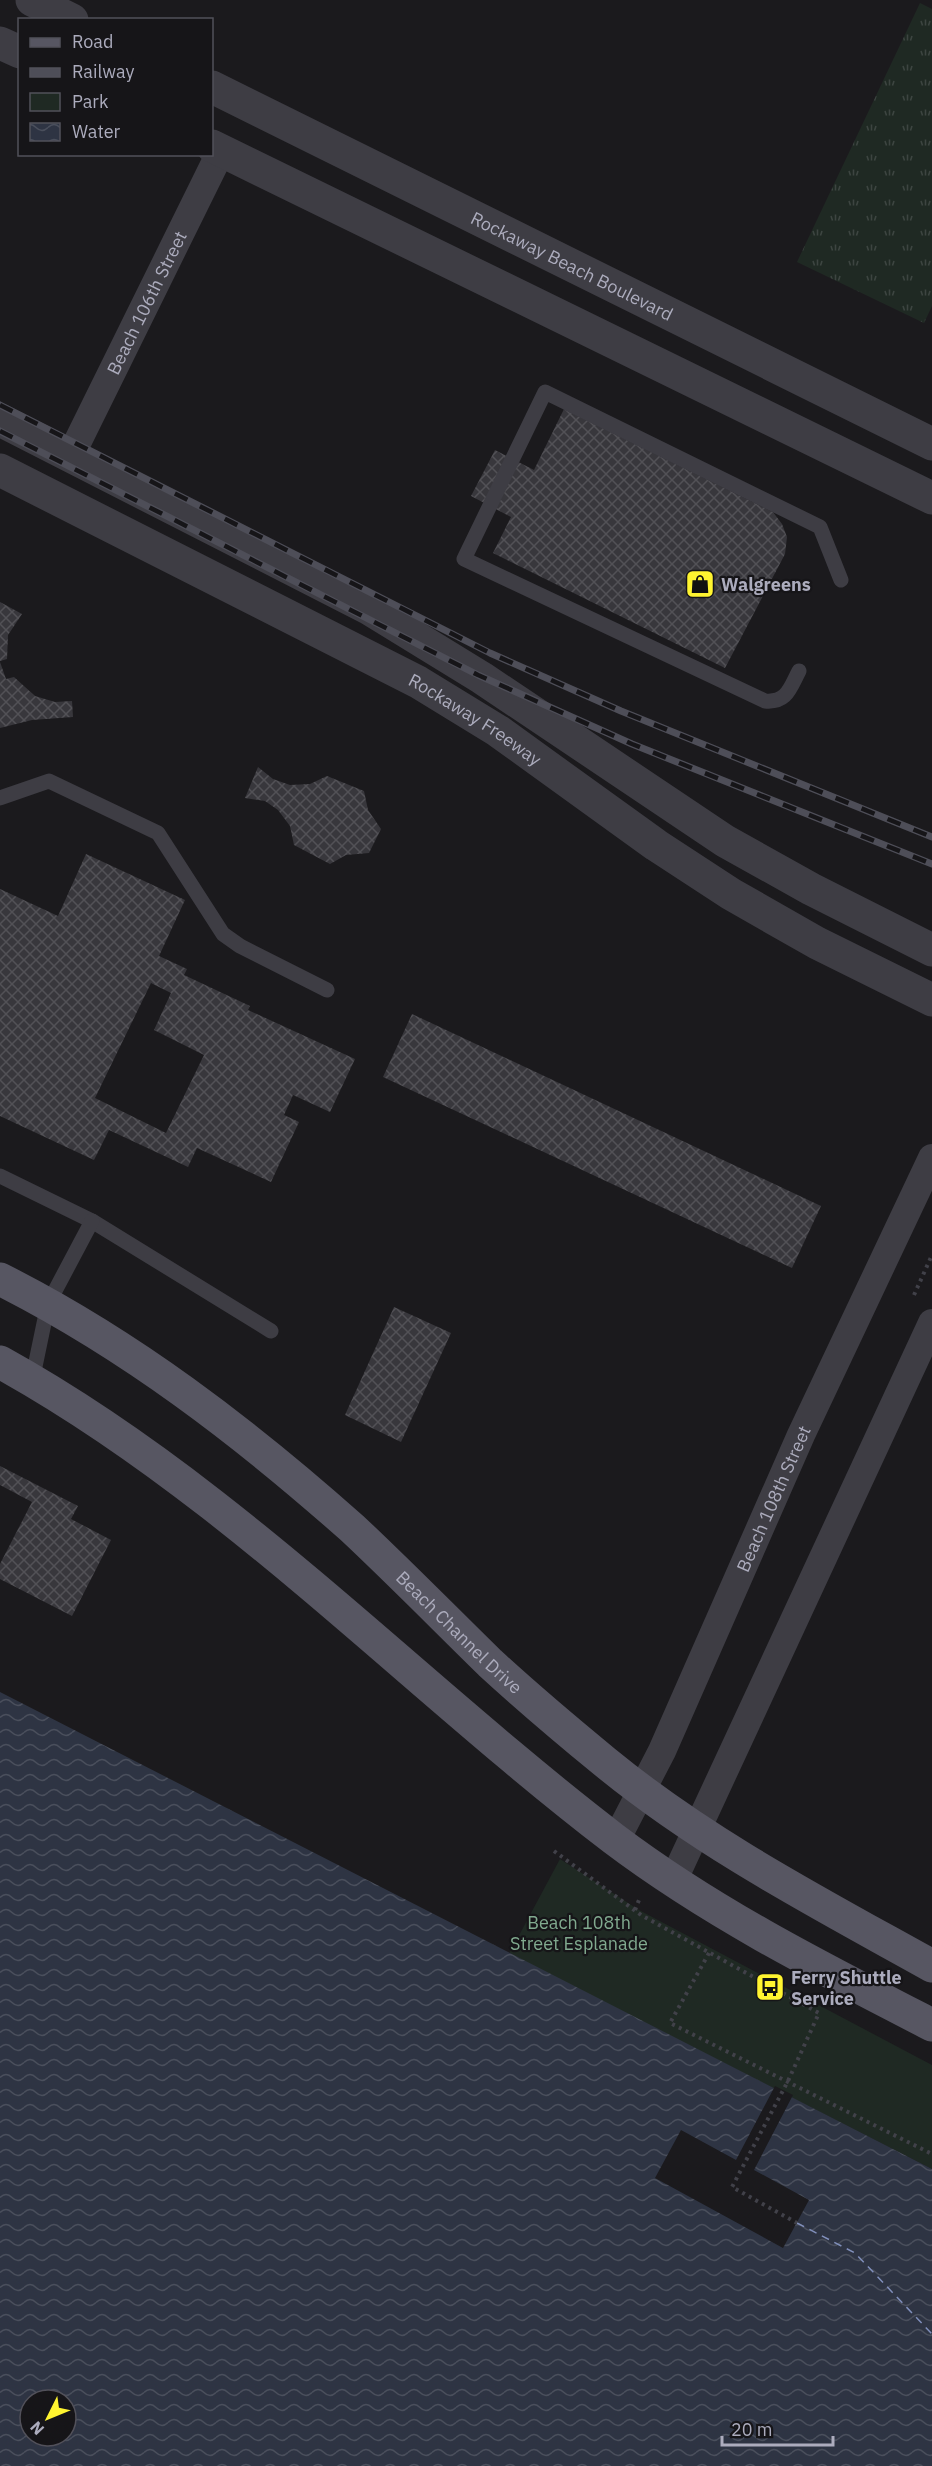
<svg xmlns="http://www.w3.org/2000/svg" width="932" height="2466" viewBox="0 0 932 2466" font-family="'IBM Plex Sans',sans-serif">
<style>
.grass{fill:url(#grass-tufts)}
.park{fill:#1f2923}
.water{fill:url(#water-waves);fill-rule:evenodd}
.pier{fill:#1b1a1d}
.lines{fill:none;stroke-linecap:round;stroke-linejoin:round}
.ferry{stroke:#808fbb;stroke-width:1.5;stroke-dasharray:8 6;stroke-linecap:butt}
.building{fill:url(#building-cross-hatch);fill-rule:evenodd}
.path{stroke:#414149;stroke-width:4;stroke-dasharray:3 4.5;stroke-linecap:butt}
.service{stroke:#3e3d44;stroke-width:15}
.minor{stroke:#3e3d44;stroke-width:28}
.tertiary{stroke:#3e3d44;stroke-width:33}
.primary{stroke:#575662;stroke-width:33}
.rail-casing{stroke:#4e4e58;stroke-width:7}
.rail{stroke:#161518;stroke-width:4.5;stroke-dasharray:14;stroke-linecap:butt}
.labels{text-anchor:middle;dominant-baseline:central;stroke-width:4.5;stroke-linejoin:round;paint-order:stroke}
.street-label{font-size:18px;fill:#acacbd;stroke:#161518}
.poi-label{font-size:18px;font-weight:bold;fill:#acacbd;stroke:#161518;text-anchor:start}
.park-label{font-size:18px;fill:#81aa8f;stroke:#161518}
</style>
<defs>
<pattern id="grass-tufts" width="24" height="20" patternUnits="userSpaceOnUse" patternTransform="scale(1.5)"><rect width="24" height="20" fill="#1f2923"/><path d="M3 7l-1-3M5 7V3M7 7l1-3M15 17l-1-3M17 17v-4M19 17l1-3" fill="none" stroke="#3d4541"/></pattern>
<pattern id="water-waves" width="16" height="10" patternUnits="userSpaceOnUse" patternTransform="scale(1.5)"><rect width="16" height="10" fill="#2e3443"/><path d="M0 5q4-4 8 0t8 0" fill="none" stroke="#4a4f5c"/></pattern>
<pattern id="building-cross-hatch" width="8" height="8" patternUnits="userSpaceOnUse" patternTransform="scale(1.5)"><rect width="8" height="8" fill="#38373c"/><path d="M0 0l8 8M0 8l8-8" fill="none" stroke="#525156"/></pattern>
</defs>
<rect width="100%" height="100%" fill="#1b1a1d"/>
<path class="grass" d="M920 3 932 9V306L924 323 797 262Z"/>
<path class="park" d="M560 1859 639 1910 932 2065V2169L509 1954Z"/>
<path class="water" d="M0 1692 932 2169V2466H0ZM30 2400H66V2436H30Z"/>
<path class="pier" d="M775 2086 793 2095 754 2170 809 2200 783 2248 655 2178 681 2130 736 2160Z"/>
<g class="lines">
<path class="ferry" d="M797 2223 855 2253 932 2334"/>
</g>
<g class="building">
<path d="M564 409 773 512 782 524 787 537 785 554 725 668 493 553 511 517 471 496 495 450 534 470Z"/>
<path d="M0 602 22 614 8 635 7 659 0 661Z"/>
<path d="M0 662 6 679 14 677 35 696 55 702 72 701 73 717 32 720 0 728Z"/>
<path d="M258 767 273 779 290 785 310 784 327 776 364 791 368 810 381 829 369 853 346 855 330 864 294 845 290 826 278 810 265 801 245 798Z"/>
<path d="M86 854 185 900 159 956 187 969 184 975 250 1006 248 1010 355 1059 330 1112 293 1095 284 1115 299 1122 271 1182 197 1148 188 1167 109 1130 94 1160 0 1116V889L58 916ZM151 983 171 993 154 1030 204 1055 166 1133 95 1098Z"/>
<path d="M412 1014 821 1206 792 1268 383 1077Z"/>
<path d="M394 1307 451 1333 401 1442 345 1415Z"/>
<path d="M0 1466 78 1506 71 1519 111 1540 72 1616 0 1579V1564L32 1502 0 1485Z"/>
</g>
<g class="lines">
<g class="path">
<path d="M914 1295 932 1255"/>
<path d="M554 1851 641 1915 819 2013 788 2081 732 2187 797 2223"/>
<path d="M635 1910 639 1900"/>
<path d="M709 1953 670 2023 932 2154"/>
</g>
<g class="service">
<path d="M799 671C790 688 787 703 765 701L464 559 545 392 820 527 841 580"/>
<path d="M0 798 49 781 158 833 223 934 240 946 327 990"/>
<path d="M0 1176 92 1221 271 1331"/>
<path d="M32 1381 48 1304 92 1221"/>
</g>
<g class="minor">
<path id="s1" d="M71 455 221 151"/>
<path id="s2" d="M616 1840 662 1751 801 1435 932 1158"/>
<path d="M673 1881 932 1323"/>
</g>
<g class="tertiary">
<path d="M32 0 72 20"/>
<path d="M0 43 20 52"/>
<path id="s3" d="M212 87 932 444"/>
<path d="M212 146 932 498"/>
<path d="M0 420 368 608 482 678 725 841 811 889 932 950"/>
<path id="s4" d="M0 470 418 682 498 731 656 845 731 894 817 943 932 1000"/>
</g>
<g class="primary">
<path id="s5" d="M0 1279C129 1344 244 1432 352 1528 399 1572 444 1618 490 1663 527 1697 566 1730 605 1762 705 1844 819 1903 932 1966"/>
<path d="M0 1362C228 1488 409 1682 614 1839 712 1913 823 1969 932 2025"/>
</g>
<g class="rail-casing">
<g id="rail">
<path d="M0 405 490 653 621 711 932 837"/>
<path d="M0 431 478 675 632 744 932 864"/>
</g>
</g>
<use href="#rail" class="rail"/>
</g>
<defs>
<g id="shop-square" transform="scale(1.5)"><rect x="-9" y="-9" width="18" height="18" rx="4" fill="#fff430" stroke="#161518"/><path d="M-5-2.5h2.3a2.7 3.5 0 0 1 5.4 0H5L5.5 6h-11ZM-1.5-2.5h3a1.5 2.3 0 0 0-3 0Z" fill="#111"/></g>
<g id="bus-square" transform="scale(1.5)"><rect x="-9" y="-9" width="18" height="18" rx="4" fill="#fff430" stroke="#161518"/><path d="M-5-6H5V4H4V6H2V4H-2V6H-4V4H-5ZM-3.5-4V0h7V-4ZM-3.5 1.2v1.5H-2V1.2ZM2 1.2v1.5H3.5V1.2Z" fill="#111"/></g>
</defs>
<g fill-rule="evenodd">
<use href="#shop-square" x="700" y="584"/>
<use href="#bus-square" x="770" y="1987"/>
</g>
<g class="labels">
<g class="street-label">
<text stroke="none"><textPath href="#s3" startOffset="402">Rockaway Beach Boulevard</textPath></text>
<text stroke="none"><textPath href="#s1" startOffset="170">Beach 106th Street</textPath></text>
<text stroke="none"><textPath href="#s4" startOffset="537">Rockaway Freeway</textPath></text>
<text stroke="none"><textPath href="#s2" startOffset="376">Beach 108th Street</textPath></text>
<text stroke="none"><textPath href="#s5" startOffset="582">Beach Channel Drive</textPath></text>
</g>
<g class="poi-label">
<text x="721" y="584">Walgreens</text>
<text x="791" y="1977">Ferry Shuttle<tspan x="791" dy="21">Service</tspan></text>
</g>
<g class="park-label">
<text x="579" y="1922">Beach 108th<tspan x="579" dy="21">Street Esplanade</tspan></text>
</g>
</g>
<rect x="18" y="18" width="195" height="138" fill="#161518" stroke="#52515a" stroke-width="1.5"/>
<rect x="30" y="38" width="30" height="9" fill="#575662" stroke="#52515a" stroke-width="1.5"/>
<text x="72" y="48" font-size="18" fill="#acacbd">Road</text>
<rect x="30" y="68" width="30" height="9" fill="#4e4e58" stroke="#52515a" stroke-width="1.5"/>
<text x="72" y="78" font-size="18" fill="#acacbd">Railway</text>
<rect x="30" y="93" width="30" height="18" fill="#1f2923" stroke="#52515a" stroke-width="1.5"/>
<text x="72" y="108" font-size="18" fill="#acacbd">Park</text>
<rect x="30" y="123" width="30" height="18" fill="url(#water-waves)" stroke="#52515a" stroke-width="1.5"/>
<text x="72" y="138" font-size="18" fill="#acacbd">Water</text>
<g transform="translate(48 2418) rotate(227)"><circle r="28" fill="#161518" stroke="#52515a" stroke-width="1.5"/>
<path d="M0-4.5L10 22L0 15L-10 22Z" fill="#fff430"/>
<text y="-9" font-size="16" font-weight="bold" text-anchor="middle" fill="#acacbd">N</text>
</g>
<path d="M722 2436v9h111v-9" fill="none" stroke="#acacbd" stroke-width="3"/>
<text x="731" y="2436" font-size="18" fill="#acacbd" stroke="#161518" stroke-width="4.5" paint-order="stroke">20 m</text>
</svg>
